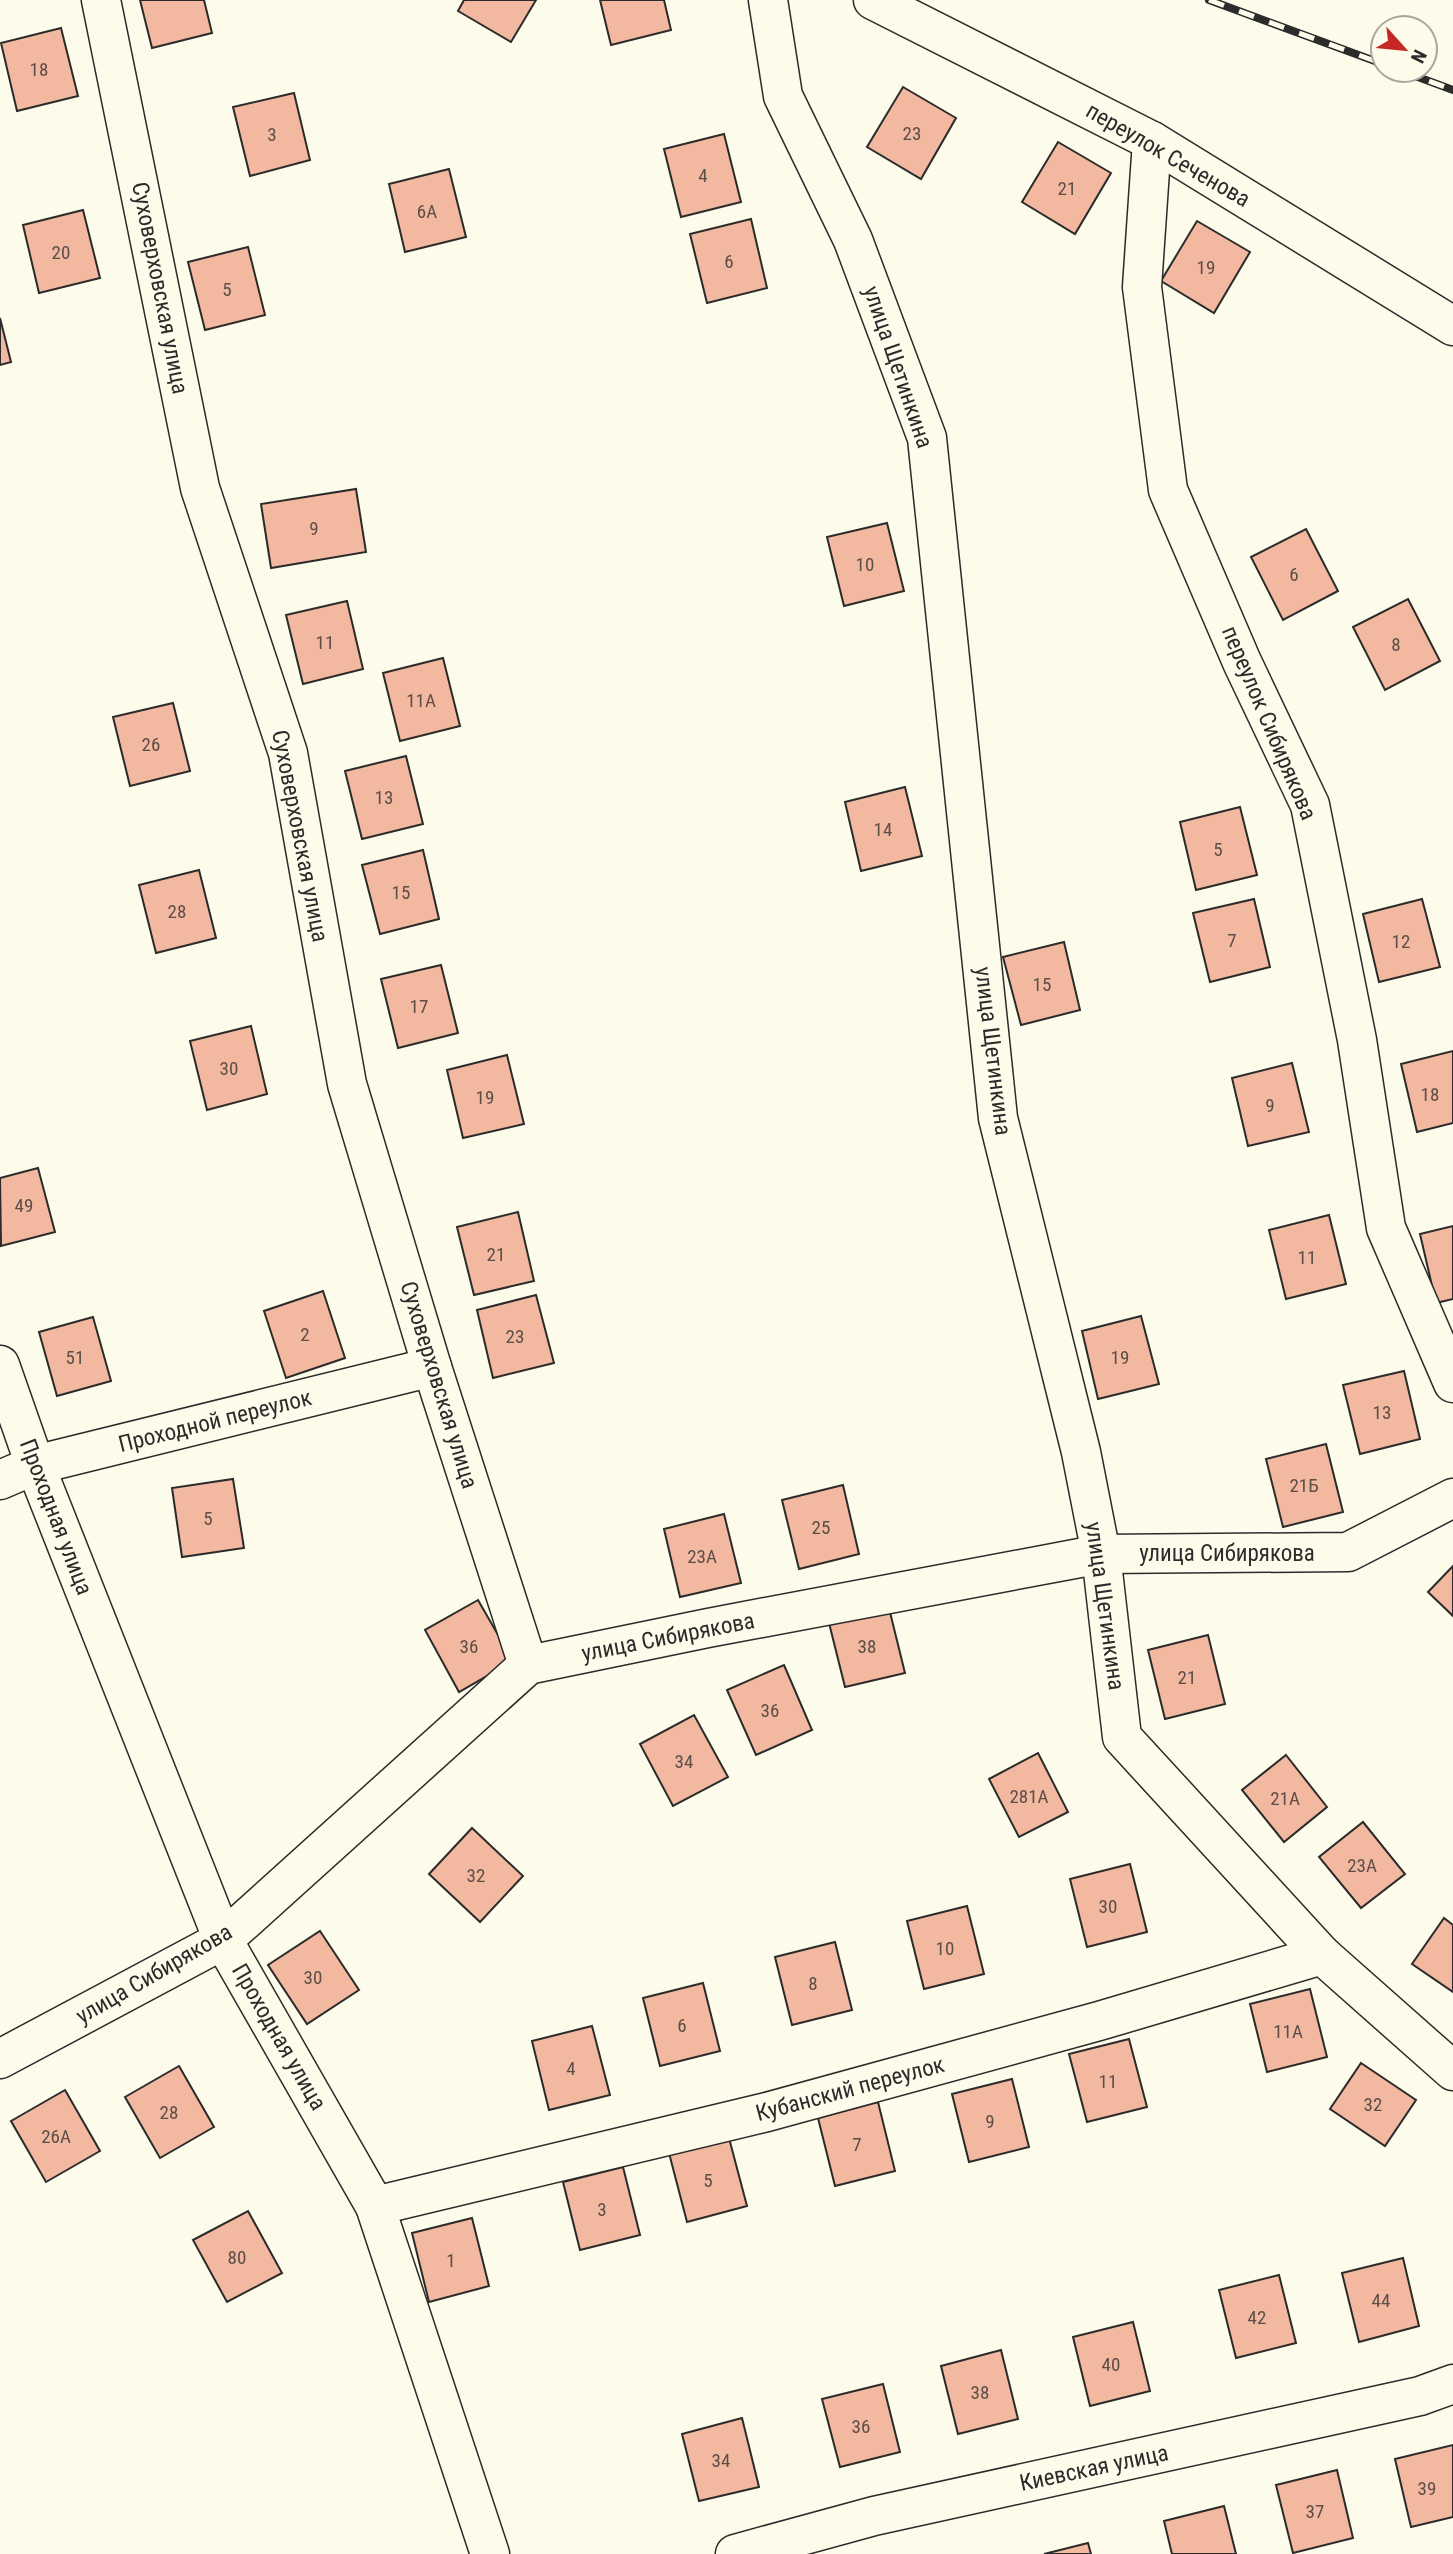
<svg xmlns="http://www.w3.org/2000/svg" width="1453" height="2554" viewBox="0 0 1453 2554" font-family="'Roboto Condensed',sans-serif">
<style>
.building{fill:#f2b8a0;stroke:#2b2b2b;stroke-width:2}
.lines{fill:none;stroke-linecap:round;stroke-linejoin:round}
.minor-casing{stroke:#2b2b2b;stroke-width:41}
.minor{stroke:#fdfbea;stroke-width:38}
.rail-casing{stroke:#2b2b2b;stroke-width:8}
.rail{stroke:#fdfbea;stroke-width:5;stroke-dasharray:16;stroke-linecap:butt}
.labels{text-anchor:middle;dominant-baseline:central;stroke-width:5;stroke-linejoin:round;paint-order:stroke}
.number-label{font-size:19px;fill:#5d4e48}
.street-label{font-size:23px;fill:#2b2b2b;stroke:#fdfbea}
</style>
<rect width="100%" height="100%" fill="#fdfbea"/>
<g class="building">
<path d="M140 0H204L212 33 152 48Z"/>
<path d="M464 0H536L511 42 458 11Z"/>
<path d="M600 0H664L671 30 611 45Z"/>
<path d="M61 28 78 96 17 111 1 43Z"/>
<path d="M903 87 956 118 921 179 867 147Z"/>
<path d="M294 93 310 160 250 176 233 107Z"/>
<path d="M724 134 741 202 681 217 664 149Z"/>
<path d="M1058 142 1111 173 1075 234 1022 202Z"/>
<path d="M449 169 466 237 405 252 389 184Z"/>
<path d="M83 210 100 278 39 293 23 225Z"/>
<path d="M751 219 767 288 707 303 690 234Z"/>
<path d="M1197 221 1250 252 1214 313 1161 281Z"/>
<path d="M248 247 265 315 205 330 188 262Z"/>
<path d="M0 318 11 362 0 365Z"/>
<path d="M356 489 366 552 271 568 261 504Z"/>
<path d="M887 523 904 591 844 606 827 537Z"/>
<path d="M1306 529 1338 591 1283 620 1251 557Z"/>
<path d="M1408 599 1440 661 1385 690 1353 627Z"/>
<path d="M347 601 363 669 303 684 286 615Z"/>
<path d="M443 658 460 726 400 741 383 673Z"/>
<path d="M173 703 190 771 130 786 113 717Z"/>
<path d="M406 756 423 824 362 839 345 771Z"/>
<path d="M905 787 922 856 861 871 845 802Z"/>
<path d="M1240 807 1257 875 1196 890 1180 822Z"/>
<path d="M423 850 439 919 380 934 362 865Z"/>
<path d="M199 870 216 938 156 953 139 885Z"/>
<path d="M1254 899 1270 967 1210 982 1193 913Z"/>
<path d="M1422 899 1440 967 1379 982 1363 914Z"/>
<path d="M1064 942 1080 1010 1021 1025 1003 957Z"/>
<path d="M441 965 458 1033 398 1048 381 979Z"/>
<path d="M251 1026 267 1094 207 1110 190 1041Z"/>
<path d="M1453 1051V1123L1417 1132 1401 1064Z"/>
<path d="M507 1055 524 1124 463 1138 447 1070Z"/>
<path d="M1292 1063 1309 1132 1248 1146 1232 1078Z"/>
<path d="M38 1168 55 1232 1 1246 0 1178Z"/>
<path d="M518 1212 534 1281 474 1295 457 1227Z"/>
<path d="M1329 1215 1346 1284 1286 1299 1269 1230Z"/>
<path d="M1453 1226V1299L1436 1303 1420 1234Z"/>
<path d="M323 1291 345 1358 286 1378 264 1311Z"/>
<path d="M536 1295 554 1363 493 1378 477 1310Z"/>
<path d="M1141 1316 1159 1384 1098 1399 1082 1331Z"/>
<path d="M93 1317 111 1381 57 1396 39 1332Z"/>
<path d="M1404 1371 1420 1439 1360 1454 1343 1385Z"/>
<path d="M1326 1444 1343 1512 1283 1527 1266 1459Z"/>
<path d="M233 1479 244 1548 182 1557 172 1488Z"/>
<path d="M843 1485 859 1554 799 1569 782 1500Z"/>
<path d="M724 1514 741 1583 680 1597 664 1529Z"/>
<path d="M1453 1566V1616L1428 1592Z"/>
<path d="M478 1600 513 1661 459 1692 425 1630Z"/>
<path d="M888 1604 905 1673 845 1687 828 1619Z"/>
<path d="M1208 1635 1225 1704 1165 1719 1148 1650Z"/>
<path d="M784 1665 812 1730 756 1755 727 1690Z"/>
<path d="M694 1715 728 1777 673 1806 640 1744Z"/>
<path d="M1038 1753 1068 1812 1019 1837 989 1779Z"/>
<path d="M1286 1755 1327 1807 1284 1842 1242 1790Z"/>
<path d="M1363 1822 1405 1874 1361 1908 1319 1857Z"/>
<path d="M472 1828 523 1876 480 1922 429 1874Z"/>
<path d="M1130 1864 1147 1932 1087 1947 1070 1879Z"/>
<path d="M967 1906 984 1974 924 1989 907 1921Z"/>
<path d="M1444 1918 1453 1925V1992L1412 1964Z"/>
<path d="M320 1931 359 1990 307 2024 268 1965Z"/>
<path d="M835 1942 852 2010 792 2025 775 1957Z"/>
<path d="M703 1983 720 2051 660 2066 643 1998Z"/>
<path d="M1310 1989 1327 2057 1267 2072 1250 2004Z"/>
<path d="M592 2026 610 2095 549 2110 532 2041Z"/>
<path d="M1129 2039 1147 2107 1087 2122 1069 2054Z"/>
<path d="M1361 2063 1416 2100 1385 2146 1330 2109Z"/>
<path d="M179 2066 214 2127 160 2158 125 2097Z"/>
<path d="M1012 2079 1029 2147 969 2162 952 2094Z"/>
<path d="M65 2090 100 2151 46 2182 11 2121Z"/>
<path d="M878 2102 895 2171 835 2186 818 2118Z"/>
<path d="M729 2138 747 2206 687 2222 669 2153Z"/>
<path d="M623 2167 640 2235 580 2250 563 2182Z"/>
<path d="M248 2211 282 2273 227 2302 193 2240Z"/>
<path d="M472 2218 489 2286 429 2302 412 2233Z"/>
<path d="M1403 2258 1419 2326 1359 2342 1342 2273Z"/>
<path d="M1279 2275 1296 2343 1236 2358 1219 2290Z"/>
<path d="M1133 2322 1150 2391 1090 2406 1073 2337Z"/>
<path d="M1001 2350 1018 2419 958 2434 941 2366Z"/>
<path d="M883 2384 900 2452 840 2467 822 2399Z"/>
<path d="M742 2418 759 2487 699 2501 682 2434Z"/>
<path d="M1453 2445V2517L1411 2527 1395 2459Z"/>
<path d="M1337 2470 1353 2538 1293 2553 1276 2485Z"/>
<path d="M1224 2506 1236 2554H1172L1164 2521Z"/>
<path d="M1088 2543 1091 2554H1044Z"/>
</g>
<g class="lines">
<g class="minor-casing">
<g id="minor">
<path d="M101 0 200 488 288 753 347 1084 432 1367 528 1665"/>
<path d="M768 0 783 96 853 240 927 438 998 1118 1081 1452 1101 1554 1122 1737 1322 1955 1453 2071"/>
<path d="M873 0 1152 141 1453 326"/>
<path d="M1152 141 1142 287 1168 490 1242 662 1310 805 1357 1040 1386 1228 1453 1383"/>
<path d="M0 1365 35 1465 223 1940 375 2206 490 2554"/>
<path d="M0 1480 35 1465 432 1367"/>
<path d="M0 2059 223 1940 528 1665 708 1628 1101 1554 1348 1552 1453 1498"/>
<path d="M375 2206 767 2112 1099 2021 1322 1955"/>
<path d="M735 2554 874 2516 1420 2396 1453 2384"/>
</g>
</g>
<use href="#minor" class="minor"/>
<g class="rail-casing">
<g id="rail">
<path d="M1209 0 1383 64"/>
<path d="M1399 70 1453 90"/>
</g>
</g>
<use href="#rail" class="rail"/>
</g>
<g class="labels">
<g class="number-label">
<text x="39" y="69">18</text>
<text x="912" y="133">23</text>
<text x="272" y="134">3</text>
<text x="703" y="175">4</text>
<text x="1067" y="188">21</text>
<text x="427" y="211">6А</text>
<text x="61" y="252">20</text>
<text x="729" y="261">6</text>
<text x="1206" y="267">19</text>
<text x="227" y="289">5</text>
<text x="314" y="528">9</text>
<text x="865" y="564">10</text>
<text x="1294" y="574">6</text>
<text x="325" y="642">11</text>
<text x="1396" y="644">8</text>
<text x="421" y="700">11А</text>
<text x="151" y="744">26</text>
<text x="384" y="797">13</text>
<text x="883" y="829">14</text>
<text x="1218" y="849">5</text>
<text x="401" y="892">15</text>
<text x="177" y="911">28</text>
<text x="1232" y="940">7</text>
<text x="1401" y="941">12</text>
<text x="1042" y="984">15</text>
<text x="419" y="1006">17</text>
<text x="229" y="1068">30</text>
<text x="1430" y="1094">18</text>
<text x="485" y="1097">19</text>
<text x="1270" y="1105">9</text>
<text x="24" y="1205">49</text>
<text x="496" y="1254">21</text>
<text x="1307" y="1257">11</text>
<text x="305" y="1334">2</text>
<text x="515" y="1336">23</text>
<text x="75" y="1357">51</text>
<text x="1120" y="1357">19</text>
<text x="1382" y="1412">13</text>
<text x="1304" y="1485">21Б</text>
<text x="208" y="1518">5</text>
<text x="821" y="1527">25</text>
<text x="702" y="1556">23А</text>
<text x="469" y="1646">36</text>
<text x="867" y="1646">38</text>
<text x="1187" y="1677">21</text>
<text x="770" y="1710">36</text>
<text x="684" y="1761">34</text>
<text x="1029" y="1796">281А</text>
<text x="1285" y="1798">21А</text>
<text x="1362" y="1865">23А</text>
<text x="476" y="1875">32</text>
<text x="1108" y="1906">30</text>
<text x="945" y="1948">10</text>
<text x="313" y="1977">30</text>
<text x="813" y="1983">8</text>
<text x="682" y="2025">6</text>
<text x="1288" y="2031">11А</text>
<text x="571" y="2068">4</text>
<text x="1108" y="2081">11</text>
<text x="1373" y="2104">32</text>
<text x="169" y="2112">28</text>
<text x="990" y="2121">9</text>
<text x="56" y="2136">26А</text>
<text x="857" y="2144">7</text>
<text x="708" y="2180">5</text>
<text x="602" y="2209">3</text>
<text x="237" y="2257">80</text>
<text x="451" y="2260">1</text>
<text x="1381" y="2300">44</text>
<text x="1257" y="2317">42</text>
<text x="1111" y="2364">40</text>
<text x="980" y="2392">38</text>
<text x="861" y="2426">36</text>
<text x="721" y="2460">34</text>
<text x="1427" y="2488">39</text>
<text x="1315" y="2511">37</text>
</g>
<g class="street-label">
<text transform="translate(1168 155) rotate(30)">переулок Сеченова</text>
<text transform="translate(160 288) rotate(79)">Суховерховская улица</text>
<text transform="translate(898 367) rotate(71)">улица Щетинкина</text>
<text transform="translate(1269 723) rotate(67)">переулок Сибирякова</text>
<text transform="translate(300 836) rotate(79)">Суховерховская улица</text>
<text transform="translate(993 1051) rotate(83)">улица Щетинкина</text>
<text transform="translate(439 1385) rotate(73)">Суховерховская улица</text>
<text transform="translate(215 1421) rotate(-14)">Проходной переулок</text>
<text transform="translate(56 1517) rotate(69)">Проходная улица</text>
<text x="1227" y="1553">улица Сибирякова</text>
<text transform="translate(1105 1606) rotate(82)">улица Щетинкина</text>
<text transform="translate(668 1637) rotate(-11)">улица Сибирякова</text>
<text transform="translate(154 1974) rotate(-30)">улица Сибирякова</text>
<text transform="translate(279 2037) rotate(60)">Проходная улица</text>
<text transform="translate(850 2089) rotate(-15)">Кубанский переулок</text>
<text transform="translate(1094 2468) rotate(-12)">Киевская улица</text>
</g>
</g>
<g transform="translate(1404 49) rotate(117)"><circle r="33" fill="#fdfbea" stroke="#a9a89e" stroke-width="2"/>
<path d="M0-5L12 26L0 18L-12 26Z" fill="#c62828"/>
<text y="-10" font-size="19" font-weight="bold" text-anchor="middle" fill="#2b2b2b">N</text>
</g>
</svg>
